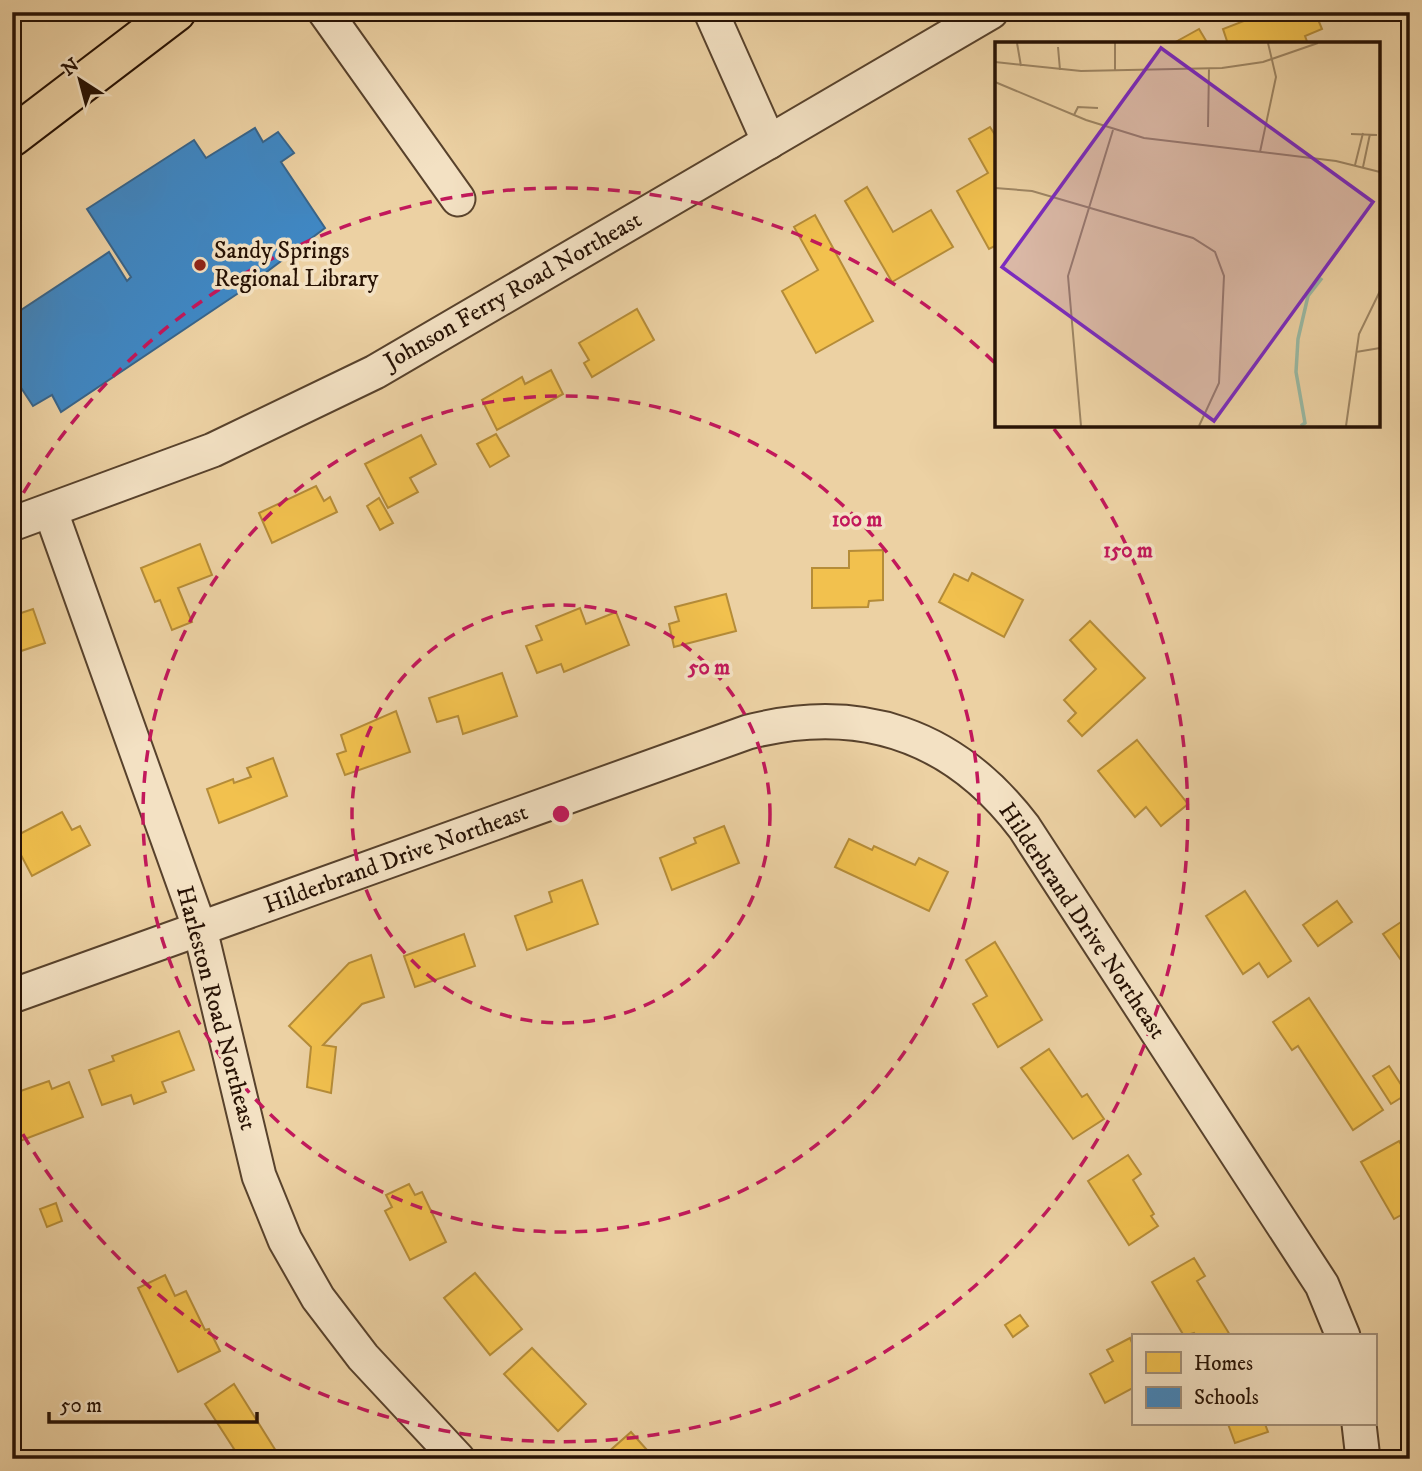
<svg xmlns="http://www.w3.org/2000/svg" width="1422" height="1471" viewBox="0 0 1422 1471" font-family="'IM FELL DW Pica',serif">
<style>
.homes{fill:#f2c14e;stroke:#b58c38;stroke-width:2}
.schools{fill:#3f88c5;stroke:#38658b;stroke-width:2}
.lines{fill:none;stroke-linecap:round;stroke-linejoin:round}
.minor-casing{stroke:#58422c;stroke-width:37}
.major-casing{stroke:#271204;stroke-width:42}
.minor{stroke:#f3e1c3;stroke-width:33}
.major{stroke:#ecd1a3;stroke-width:38}
.ring{fill:none;stroke:#c2185b;stroke-width:3.5;stroke-dasharray:12 9}
.poi-dot{fill:#8f2418;stroke:#f3e1c3;stroke-width:2.5}
.labels{text-anchor:middle;dominant-baseline:central;stroke-width:7;stroke-linejoin:round;paint-order:stroke}
.poi-label{font-size:24px;fill:#271204;stroke:#f3e1c3;text-anchor:start}
.street-label{font-size:24px;fill:#271204;stroke:#f3e1c3}
.inset-river{fill:none;stroke:#99b8a2;stroke-width:3.5}
.inset-road{fill:none;stroke:#9d8563;stroke-width:2}
.view{fill:#7b2cbf;fill-opacity:0.15;stroke:#7b2cbf;stroke-width:3.5}
.inset-edge{fill:none;stroke:#271204;stroke-width:3.5}
.centre{fill:#c2185b;stroke:#f3e1c3;stroke-width:3.5}
.ring-label{font-size:21px;text-anchor:middle;font-weight:bold;fill:#c2185b;stroke:#f3e1c3;stroke-width:7;stroke-linejoin:round;paint-order:stroke}
</style>
<rect width="100%" height="100%" fill="#ecd1a3"/>
<filter id="stains"><feTurbulence type="fractalNoise" baseFrequency=".00286" numOctaves="4"/><feColorMatrix values="0 0 0 0 .2 0 0 0 0 .09 0 0 0 0 .02 0 0 0 .5 -.17"/></filter>
<radialGradient id="worn" r=".72"><stop offset=".6" stop-color="#630" stop-opacity="0"/><stop offset="1" stop-color="#630" stop-opacity=".3"/></radialGradient>
<g class="homes">
<path d="M1267 12H1315L1322 29 1305 36 1308 44H1228L1223 29Z"/>
<path d="M1199 29 1208 44H1172Z"/>
<path d="M990 127 997 138V245L989 249 957 191 988 173 969 139Z"/>
<path d="M867 187 893 232 931 210 953 247 892 282 845 201Z"/>
<path d="M815 215 873 321 816 353 782 291 818 270 794 227Z"/>
<path d="M637 309 654 340 592 377 584 363 589 360 579 343Z"/>
<path d="M551 370 563 394 497 430 482 400 522 377 525 384Z"/>
<path d="M496 434 509 456 490 467 477 444Z"/>
<path d="M421 435 436 464 410 478 418 492 388 508 365 464Z"/>
<path d="M316 486 324 501 330 497 337 512 272 543 259 513Z"/>
<path d="M379 498 393 523 380 530 367 506Z"/>
<path d="M200 544 212 575 178 588 192 622 172 630 160 600 155 602 141 568Z"/>
<path d="M883 550V600L869 601 868 607 812 608V568H849V551Z"/>
<path d="M972 573 1023 600 1004 637 939 602 954 574 968 581Z"/>
<path d="M726 594 736 631 674 647 669 624 679 621 675 607Z"/>
<path d="M580 608 586 624 616 612 629 645 564 672 561 664 537 673 526 646 542 640 536 626Z"/>
<path d="M33 609 45 643 12 654V616Z"/>
<path d="M1090 621 1145 678 1082 736 1068 721 1076 713 1064 700 1096 669 1070 640Z"/>
<path d="M502 673 517 716 463 734 458 716 437 722 429 698Z"/>
<path d="M396 711 410 752 345 775 337 754 346 751 341 735Z"/>
<path d="M1137 740 1188 804 1161 826 1146 807 1135 817 1098 771Z"/>
<path d="M273 758 287 796 219 823 207 789 233 779 234 783 251 777 247 768Z"/>
<path d="M62 812 72 830 80 826 90 845 32 876 12 838Z"/>
<path d="M724 826 739 863 672 890 660 858 696 843 694 838Z"/>
<path d="M849 839 872 850 874 846 915 865 919 858 948 872 929 911 835 867Z"/>
<path d="M582 880 598 924 527 950 515 916 552 902 549 892Z"/>
<path d="M1245 891 1291 961 1268 977 1259 963 1243 974 1206 916Z"/>
<path d="M1337 901 1352 922 1318 946 1303 925Z"/>
<path d="M1410 916V973L1383 934Z"/>
<path d="M464 934 475 966 415 987 404 956Z"/>
<path d="M995 942 1042 1020 998 1047 973 1004 987 996 966 960Z"/>
<path d="M371 955 384 997 362 1004 323 1045 336 1047 331 1093 307 1087 311 1047 289 1026 349 963Z"/>
<path d="M1309 998 1383 1110 1353 1130 1298 1046 1292 1050 1273 1022Z"/>
<path d="M179 1031 194 1070 162 1082 166 1092 134 1104 131 1095 102 1105 89 1070 114 1061 112 1056Z"/>
<path d="M1049 1049 1082 1097 1087 1094 1104 1119 1073 1139 1021 1068Z"/>
<path d="M1389 1066 1407 1094 1391 1104 1373 1076Z"/>
<path d="M49 1081 52 1089 69 1082 83 1117 12 1144V1094Z"/>
<path d="M1399 1141 1410 1160V1210L1394 1219 1361 1162Z"/>
<path d="M1128 1155 1141 1174 1133 1180 1154 1214 1151 1216 1158 1226 1129 1245 1088 1181Z"/>
<path d="M409 1184 415 1195 422 1192 446 1242 410 1260 385 1211 392 1207 386 1195Z"/>
<path d="M56 1203 62 1221 47 1227 40 1209Z"/>
<path d="M1194 1258 1205 1276 1197 1281 1230 1335 1228 1336H1196L1194 1333 1184 1336 1152 1282Z"/>
<path d="M475 1273 522 1329 490 1355 444 1298Z"/>
<path d="M165 1275 175 1296 186 1291 205 1330 209 1329 220 1351 178 1372 138 1288Z"/>
<path d="M1020 1315 1028 1326 1013 1337 1005 1325Z"/>
<path d="M1130 1338 1133 1345V1388L1105 1403 1090 1374 1113 1361 1107 1350Z"/>
<path d="M532 1348 586 1404 558 1431 504 1374Z"/>
<path d="M234 1384 281 1459H217L234 1449 205 1404Z"/>
<path d="M1228 1424H1265L1268 1432 1235 1443Z"/>
<path d="M631 1432 655 1459H608L605 1455Z"/>
</g>
<path class="schools" d="M255 128 263 142 278 132 294 153 281 162 325 228 240 292 61 412 52 395 33 406 12 374V342L15 340 12 316 109 252 127 281 131 277 87 209 194 140 206 158Z"/>
<g class="lines">
<g class="minor-casing">
<g id="minor">
<path d="M325 12 458 199"/>
<path d="M711 12 769 142"/>
<path d="M51 512 200 929 259 1176 285 1240 318 1298 363 1357 458 1459"/>
<path d="M12 524 213 450 375 372 991 12"/>
<path d="M12 996 748 732C861 703 954 735 1024 827L1322 1285 1343 1336"/>
<path d="M1359 1424 1363 1459"/>
</g>
</g>
<g class="major-casing">
<path id="major" d="M12 137 176 12"/>
</g>
<use href="#minor" class="minor"/>
<use href="#major" class="major"/>
</g>
<g class="ring">
<circle cx="561" cy="814" r="209"/>
<circle cx="561" cy="814" r="418"/>
<path d="M13 511A626 626 0 0 1 996 364M1054 429A626 626 0 1 1 13 1117"/>
</g>
<circle class="poi-dot" cx="200" cy="265" r="7"/>
<g class="labels">
<g class="poi-label">
<text x="214" y="251">Sandy Springs<tspan x="214" dy="28">Regional Library</tspan></text>
</g>
<g class="street-label">
<text transform="translate(513 291) rotate(-30)">Johnson Ferry Road Northeast</text>
<text transform="translate(396 859) rotate(-20)">Hilderbrand Drive Northeast</text>
<text transform="translate(1082 921) rotate(56)">Hilderbrand Drive Northeast</text>
<text transform="translate(216 1008) rotate(75)">Harleston Road Northeast</text>
</g>
</g>
<g transform="translate(995 42)">
<rect width="385" height="385" fill="#ecd1a3"/>
<path class="inset-river" d="M306 384 310 381 301 330 303 297 313 254 327 236"/>
<path class="inset-road" d="M22 1 26 24M120 1V28M63 5 65 28M0 20 86 29 227 26 268 20 323 1M0 40 91 78 149 96 341 119 385 130M79 73 83 65 103 66M213 85 214 26M356 92 382 93M265 110 281 35 273 1M360 123 368 91M368 125 375 92M0 146 37 149 198 196 220 210 229 234 224 341 204 384M361 310 385 306M86 384 73 234 118 88M351 384 364 292 385 249"/>
<path class="view" d="M166 6 378 160 219 379 7 225Z"/>
<rect width="385" height="385" class="inset-edge"/>
</g>
<circle cx="561" cy="814" r="10" class="centre"/>
<g class="ring-label">
<text x="857" y="526">100 m</text>
<text x="1128" y="557">150 m</text>
<text x="709" y="674">50 m</text>
</g>
<rect width="1422" height="1471" fill="none" stroke="#ecd1a3" stroke-width="42"/>
<rect x="14" y="14" width="1394" height="1443" fill="none" stroke="#271204" stroke-width="3.5"/>
<rect x="21" y="21" width="1380" height="1429" fill="none" stroke="#271204" stroke-width="2"/>
<rect x="1132" y="1334" width="245" height="91" fill="#f3e1c3" stroke="#a18e77" stroke-width="2"/>
<rect x="1146" y="1352" width="35" height="21" fill="#f2c14e" stroke="#a18e77" stroke-width="2"/>
<text x="1194" y="1370" font-size="21" fill="#271204">Homes</text>
<rect x="1146" y="1387" width="35" height="21" fill="#3f88c5" stroke="#a18e77" stroke-width="2"/>
<text x="1194" y="1404" font-size="21" fill="#271204">Schools</text>
<g transform="translate(80 80) rotate(324)" stroke="#f3e1c3" stroke-width="5" paint-order="stroke">
<path d="M0-5L12 26L0 18L-12 26Z" fill="#271204"/>
<text y="-10" font-size="19" font-weight="bold" text-anchor="middle" fill="#271204">N</text>
</g>
<path d="M49 1412v10h208v-10" fill="none" stroke="#271204" stroke-width="3.5"/>
<text x="60" y="1412" font-size="21" fill="#271204" stroke="#f3e1c3" stroke-width="5" paint-order="stroke">50 m</text>
<rect width="100%" height="100%" filter="url(#stains)"/>
<rect width="100%" height="100%" fill="url(#worn)"/>
</svg>
